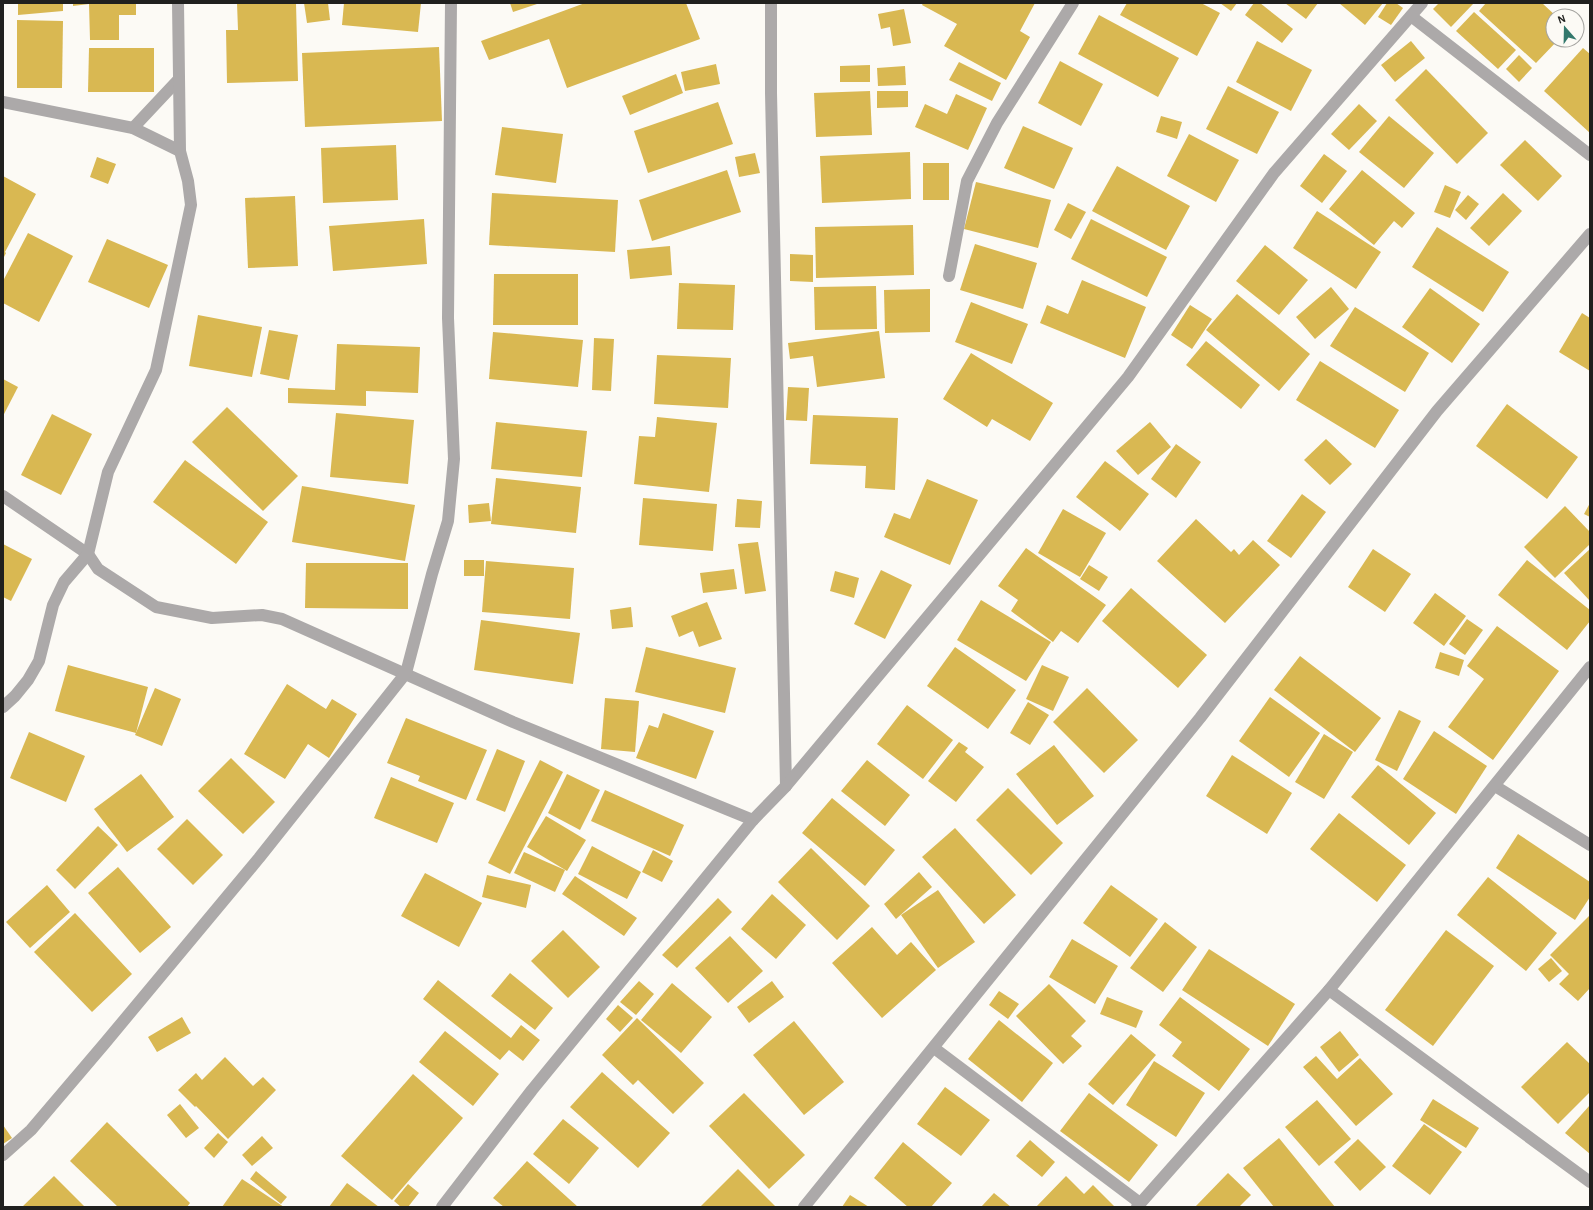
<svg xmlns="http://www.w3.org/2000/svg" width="1593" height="1210" viewBox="0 0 1593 1210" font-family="'Alegreya Sans',sans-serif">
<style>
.building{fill:#d9b852}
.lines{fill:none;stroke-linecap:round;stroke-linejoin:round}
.minor{stroke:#aca9a9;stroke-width:12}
</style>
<rect width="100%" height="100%" fill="#fcfaf5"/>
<g class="building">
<path d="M18 3H63V11L18 15Z"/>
<path d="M73 3H136V15H119V40H90L89 4 73 6Z"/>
<path d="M237 3H296L298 81 227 83 226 30H238Z"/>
<path d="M304 3H328L330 20 307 23Z"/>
<path d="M344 3H421L418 32 342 25Z"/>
<path d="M510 3H540L513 12Z"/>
<path d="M585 3H686L700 39 567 88 549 39 489 60 481 41Z"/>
<path d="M923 3H1035L1020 31 1030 37 1006 80 944 46 957 24 922 5Z"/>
<path d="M1127 3H1201L1220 13 1197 56 1120 15Z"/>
<path d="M1220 3H1237L1231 11Z"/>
<path d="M1254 3H1260L1293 29 1282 43 1245 15Z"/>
<path d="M1285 3H1318L1306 19Z"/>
<path d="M1339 3H1383L1365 25Z"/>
<path d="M1387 3H1396L1403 8 1391 25 1378 17Z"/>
<path d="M1439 3H1474L1451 27 1433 9Z"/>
<path d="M1486 3H1542L1556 16H1553V40H1558L1536 63 1479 11Z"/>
<path d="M904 9 911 43 893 46 890 27 881 29 878 14Z"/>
<path d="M1474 12 1516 50 1498 69 1456 31Z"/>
<path d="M1099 15 1179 58 1158 97 1078 54Z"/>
<path d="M17 20 63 21 62 88H17Z"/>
<path d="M1257 41 1312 70 1291 111 1236 82Z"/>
<path d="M1411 41 1425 58 1395 82 1381 65Z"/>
<path d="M439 47 442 121 305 127 302 53Z"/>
<path d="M89 48H154V92H88Z"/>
<path d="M1583 48 1590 54V133L1544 91Z"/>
<path d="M1519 55 1532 68 1519 82 1506 69Z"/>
<path d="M1060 61 1103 84 1081 126 1038 103Z"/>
<path d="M959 62 1001 83 992 101 949 80Z"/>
<path d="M716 64 720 84 685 91 681 72Z"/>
<path d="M870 65V82H840V66Z"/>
<path d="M905 66 906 85 878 86 877 68Z"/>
<path d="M1426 69 1488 133 1457 164 1395 100Z"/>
<path d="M676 74 683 93 630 115 622 96Z"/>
<path d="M1228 86 1279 112 1257 154 1206 129Z"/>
<path d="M870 91 872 135 816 137 814 93Z"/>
<path d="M877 91H908V107L877 108Z"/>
<path d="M956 94 987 108 968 150 915 127 925 104 947 114Z"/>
<path d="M718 102 733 144 648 173 634 131Z"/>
<path d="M1359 104 1377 121 1349 150 1331 134Z"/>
<path d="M1161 116 1182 122 1177 139 1156 132Z"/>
<path d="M1389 116 1434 153 1404 188 1359 152Z"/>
<path d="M1023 126 1073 148 1054 189 1004 168Z"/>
<path d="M502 127 563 134 556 183 495 175Z"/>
<path d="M1189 134 1239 160 1216 202 1167 176Z"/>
<path d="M1525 140 1562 176 1538 201 1500 165Z"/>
<path d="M396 145 398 200 323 203 321 148Z"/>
<path d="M910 152 911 199 822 203 820 156Z"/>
<path d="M755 153 760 173 739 177 735 157Z"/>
<path d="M1324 154 1347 171 1322 203 1300 186Z"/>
<path d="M97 157 116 164 108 184 90 177Z"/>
<rect x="923" y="163" width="26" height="37"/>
<path d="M1117 166 1190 206 1166 250 1092 211Z"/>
<path d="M727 170 741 212 652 241 639 200Z"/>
<path d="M1362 170 1415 213 1402 228 1394 221 1374 245 1329 209Z"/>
<path d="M3 176 36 194 5 252 6 253 3 259Z"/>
<path d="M976 182 1051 200 1038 248 964 229Z"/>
<path d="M1445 185 1461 192 1450 218 1434 212Z"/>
<path d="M492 193 618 200 615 252 489 245Z"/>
<path d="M1503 193 1522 211 1489 246 1470 228Z"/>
<path d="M1468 195 1479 204 1466 220 1455 210Z"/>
<path d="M295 196 298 266 248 268 245 198Z"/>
<path d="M1068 203 1086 212 1071 239 1054 230Z"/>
<path d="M1317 211 1381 252 1356 289 1293 248Z"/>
<path d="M424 219 427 264 333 271 329 226Z"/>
<path d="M1091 219 1167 257 1147 297 1071 259Z"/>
<path d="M913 225 914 275 816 278 815 227Z"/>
<path d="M1437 227 1509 272 1483 312 1412 267Z"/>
<path d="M28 233 73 256 39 322 3 303V281Z"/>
<path d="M107 239 168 265 149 308 88 282Z"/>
<path d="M975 244 1037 263 1023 309 960 290Z"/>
<path d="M1265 245 1308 280 1279 315 1236 281Z"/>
<path d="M670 246 672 275 630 279 627 250Z"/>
<path d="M790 254 813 255V282L790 281Z"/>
<path d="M494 274H578V325H493Z"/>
<path d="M1082 280 1146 307 1125 358 1040 323 1047 305 1068 314Z"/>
<path d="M679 283 735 285 733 330 677 329Z"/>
<path d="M876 286 877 329 815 330 814 287Z"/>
<path d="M1331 287 1349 309 1315 339 1296 317Z"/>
<path d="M1430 288 1480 324 1452 363 1402 327Z"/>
<path d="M930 289V332L885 333 884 290Z"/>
<path d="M1237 294 1310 354 1279 391 1206 330Z"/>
<path d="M971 302 1028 324 1012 364 955 342Z"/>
<path d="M1190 305 1212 319 1192 349 1171 335Z"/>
<path d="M1355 307 1429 353 1405 392 1330 346Z"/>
<path d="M1582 313 1590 318V371L1559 352Z"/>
<path d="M198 315 262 327 252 377 189 366Z"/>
<path d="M269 330 298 335 289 380 260 374Z"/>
<path d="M879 331 885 378 817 387 813 356 790 359 788 343Z"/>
<path d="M493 332 583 340 578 387 489 379Z"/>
<path d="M594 338 614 339 611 391 592 390Z"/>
<path d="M1206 341 1260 385 1241 409 1186 365Z"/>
<path d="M337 344 420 347 418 393 366 391V406L288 403V388L335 390Z"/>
<path d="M971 353 1053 403 1030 441 992 419 987 427 943 399Z"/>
<path d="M657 355 731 358 728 408 654 404Z"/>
<path d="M1320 361 1399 410 1375 448 1296 400Z"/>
<path d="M3 379 18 387 3 416Z"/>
<path d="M788 387 809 388 807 421 786 420Z"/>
<path d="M1507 404 1578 457 1547 499 1476 446Z"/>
<path d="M227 407 298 476 263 511 192 442Z"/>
<path d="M336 413 414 420 408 484 330 477Z"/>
<path d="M52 414 92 434 61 495 21 475Z"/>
<path d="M813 415 898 418 895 490 865 488 866 466 810 464Z"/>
<path d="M657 417 717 423 709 492 634 484 639 436 655 437Z"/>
<path d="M496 422 587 431 582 477 491 469Z"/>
<path d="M1150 422 1171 447 1138 475 1116 451Z"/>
<path d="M1326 439 1352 464 1330 485 1304 460Z"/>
<path d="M1176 444 1201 462 1176 498 1151 479Z"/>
<path d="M185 460 268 522 236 564 153 502Z"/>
<path d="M1105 461 1149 494 1120 531 1076 497Z"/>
<path d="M496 478 581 487 576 533 491 524Z"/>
<path d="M927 479 978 500 950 565 884 537 894 513 910 519Z"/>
<path d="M302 486 415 505 405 561 292 542Z"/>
<path d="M1302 494 1326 512 1291 558 1267 541Z"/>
<path d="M643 498 717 504 713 551 639 545Z"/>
<path d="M737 499 762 501 760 528 735 527Z"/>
<path d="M489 503 491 521 469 523 468 505Z"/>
<path d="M1590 503V517L1584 514Z"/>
<path d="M1565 506 1590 532V544L1555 578 1524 547Z"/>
<path d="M1063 509 1106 533 1080 577 1038 553Z"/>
<path d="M1196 519 1231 552 1234 549 1239 555 1253 540 1280 565 1225 623 1157 561Z"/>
<path d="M758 542 766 591 745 594 738 544Z"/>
<path d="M3 544 32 559 11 601 3 597Z"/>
<path d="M1026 548 1106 605 1078 643 1061 631 1053 642 1011 611 1018 600 998 586Z"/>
<path d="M1373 549 1411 574 1385 612 1348 587Z"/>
<path d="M1590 549V601L1564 573Z"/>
<rect x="464" y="560" width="20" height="16"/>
<path d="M1527 560 1590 610V621L1567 650 1498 595Z"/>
<path d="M486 561 574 568 570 619 482 612Z"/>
<path d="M306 563H408V609L305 608Z"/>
<path d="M1089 565 1108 577 1099 591 1080 579Z"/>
<path d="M734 569 737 589 703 593 700 573Z"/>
<path d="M881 570 912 585 885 639 854 624Z"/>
<path d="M835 571 859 578 854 598 830 591Z"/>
<path d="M1131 588 1207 655 1178 688 1102 621Z"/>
<path d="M1435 593 1466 616 1444 646 1413 623Z"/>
<path d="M981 600 1051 642 1026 681 957 640Z"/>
<path d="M707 602 722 639 699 647 693 631 679 637 671 616Z"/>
<path d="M631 607 633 627 612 629 610 610Z"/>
<path d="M1467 619 1483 630 1465 655 1449 644Z"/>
<path d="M481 620 580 633 573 684 474 670Z"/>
<path d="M1497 626 1559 671 1493 760 1448 727 1484 679 1467 666Z"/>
<path d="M646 647 736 668 725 713 635 692Z"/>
<path d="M955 647 1016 690 988 729 927 686Z"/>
<path d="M1440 652 1464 660 1459 676 1435 668Z"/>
<path d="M1300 656 1381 718 1355 752 1274 690Z"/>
<path d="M68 665 148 687 136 733 55 711Z"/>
<path d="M1042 665 1069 677 1053 711 1026 699Z"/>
<path d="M287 684 326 709 332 699 357 714 329 758 308 744 285 779 244 754Z"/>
<path d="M155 688 181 699 162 746 135 735Z"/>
<path d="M1087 688 1138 740 1104 773 1053 722Z"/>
<path d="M1270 697 1320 733 1289 777 1239 741Z"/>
<path d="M605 698 639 701 635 752 601 749Z"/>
<path d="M1028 702 1049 715 1030 745 1010 733Z"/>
<path d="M907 705 953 740 923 779 877 744Z"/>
<path d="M1399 710 1421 721 1397 771 1375 760Z"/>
<path d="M663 713 714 731 696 779 636 758 649 725 658 728Z"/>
<path d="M406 718 487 750 466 800 418 781 420 776 387 763Z"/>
<path d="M1434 731 1487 766 1456 814 1403 779Z"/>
<path d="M29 732 85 756 66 802 10 778Z"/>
<path d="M1324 734 1353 752 1324 799 1295 782Z"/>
<path d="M959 742 968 748 965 752 984 767 956 802 928 781Z"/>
<path d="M1054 745 1094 796 1057 825 1016 774Z"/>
<path d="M497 749 525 761 505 812 476 800Z"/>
<path d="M1232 755 1292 793 1267 834 1206 796Z"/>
<path d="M231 758 275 802 243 834 198 791Z"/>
<path d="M540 760 563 772 510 874 488 863Z"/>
<path d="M867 760 910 795 885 826 841 791Z"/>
<path d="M1378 765 1436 813 1409 845 1351 797Z"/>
<path d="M141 774 174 817 127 852 94 809Z"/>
<path d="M567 774 600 790 580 830 548 813Z"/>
<path d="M391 777 454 803 437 843 374 818Z"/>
<path d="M1008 788 1063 843 1031 875 976 820Z"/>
<path d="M605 790 684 825 670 856 591 821Z"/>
<path d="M832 798 895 850 865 886 802 833Z"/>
<path d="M1339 813 1406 865 1377 902 1310 849Z"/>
<path d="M546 816 586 840 567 871 527 847Z"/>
<path d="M187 819 223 855 193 885 157 849Z"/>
<path d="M98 826 118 845 75 889 56 870Z"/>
<path d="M955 828 1016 895 984 924 922 857Z"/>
<path d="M1518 834 1590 882V897L1575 920 1496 868Z"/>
<path d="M592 846 641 872 627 899 578 874Z"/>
<path d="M811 848 870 906 837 940 778 882Z"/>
<path d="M653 850 673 861 662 882 642 872Z"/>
<path d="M524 852 565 870 555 892 514 873Z"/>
<path d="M118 867 171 927 140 953 88 893Z"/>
<path d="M919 872 932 887 896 919 884 904Z"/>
<path d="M425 873 482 903 459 947 401 916Z"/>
<path d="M487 875 531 885 526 908 482 897Z"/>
<path d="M575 876 637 918 624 936 562 894Z"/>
<path d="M1488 877 1557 933 1526 971 1457 915Z"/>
<path d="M47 885 70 912 30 948 6 922Z"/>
<path d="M1111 885 1158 919 1130 957 1083 923Z"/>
<path d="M938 890 975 942 938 968 901 915Z"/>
<path d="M772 894 806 925 776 959 741 929Z"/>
<path d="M718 898 732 912 677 968 662 955Z"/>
<path d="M75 913 132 974 92 1012 34 952Z"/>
<path d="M1590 915V988L1578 1001 1559 984 1569 974 1550 955Z"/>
<path d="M1165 922 1197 947 1163 992 1130 968Z"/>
<path d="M872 927 897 955 911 942 936 970 882 1018 832 963Z"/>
<path d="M563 930 600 967 568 998 531 961Z"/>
<path d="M1446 930 1494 966 1433 1046 1385 1010Z"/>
<path d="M730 936 763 971 728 1003 695 968Z"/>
<path d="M1072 939 1118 966 1095 1004 1049 977Z"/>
<path d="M1209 949 1295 1004 1268 1046 1182 990Z"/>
<path d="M1551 958 1562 971 1549 982 1538 969Z"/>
<path d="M510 973 553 1008 535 1030 491 996Z"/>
<path d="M438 980 511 1038 521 1025 540 1040 523 1061 509 1050 500 1060 423 999Z"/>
<path d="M639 981 654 994 636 1015 620 1002Z"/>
<path d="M772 981 784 997 749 1023 737 1007Z"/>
<path d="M672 983 712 1017 681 1053 641 1020Z"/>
<path d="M1049 984 1086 1021 1071 1036 1082 1046 1063 1064 1016 1016Z"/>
<path d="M999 991 1019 1004 1008 1019 989 1005Z"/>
<path d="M1107 997 1143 1011 1136 1028 1100 1014Z"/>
<path d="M1180 997 1250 1049 1219 1091 1172 1056 1182 1042 1159 1025Z"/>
<path d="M618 1005 633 1018 620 1032 606 1019Z"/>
<path d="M182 1017 191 1033 157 1052 148 1037Z"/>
<path d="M637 1018 704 1083 673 1114 638 1080 633 1085 602 1055Z"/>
<path d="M999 1020 1053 1063 1022 1102 968 1059Z"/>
<path d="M794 1021 844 1082 804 1115 753 1055Z"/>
<path d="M445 1031 499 1074 473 1106 419 1062Z"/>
<path d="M1340 1031 1359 1055 1339 1072 1320 1047Z"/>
<path d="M1131 1034 1156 1055 1113 1105 1088 1084Z"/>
<path d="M1567 1042 1590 1064V1092L1558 1124 1521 1087Z"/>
<path d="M1316 1056 1337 1079 1360 1058 1393 1094 1356 1126 1303 1067Z"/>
<path d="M225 1057 253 1086 263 1077 276 1090 228 1139 196 1106 195 1107 178 1090 196 1073 202 1080Z"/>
<path d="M1154 1061 1205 1093 1176 1137 1126 1105Z"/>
<path d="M602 1072 670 1133 638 1168 570 1107Z"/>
<path d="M413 1074 463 1118 392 1200 341 1156Z"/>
<path d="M945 1087 990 1120 961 1156 917 1124Z"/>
<path d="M744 1093 805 1155 769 1189 709 1126Z"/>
<path d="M1089 1093 1158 1145 1129 1182 1060 1131Z"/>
<path d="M1433 1099 1479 1128 1466 1148 1420 1120Z"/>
<path d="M1317 1100 1351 1139 1319 1166 1285 1127Z"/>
<path d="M180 1104 199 1128 186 1138 167 1115Z"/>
<path d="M1590 1105V1154L1565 1133Z"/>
<path d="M563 1119 599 1148 569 1184 533 1154Z"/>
<path d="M107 1122 190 1203 187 1207H118L70 1161Z"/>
<path d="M1424 1124 1462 1152 1430 1195 1392 1166Z"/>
<path d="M3 1125 12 1138 3 1144Z"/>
<path d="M218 1133 228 1142 214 1158 204 1148Z"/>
<path d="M262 1136 273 1148 252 1166 242 1155Z"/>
<path d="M1279 1138 1335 1207H1274L1243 1168Z"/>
<path d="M1358 1139 1386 1167 1360 1191 1334 1162Z"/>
<path d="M1030 1140 1055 1162 1042 1177 1016 1156Z"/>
<path d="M903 1142 952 1183 931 1207H908L874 1178Z"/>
<path d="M527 1161 578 1207H504L493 1198Z"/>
<path d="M738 1169 776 1207H702L701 1206Z"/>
<path d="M256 1171 287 1197 281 1204 250 1179Z"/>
<path d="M1228 1173 1251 1195 1239 1207H1195Z"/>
<path d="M54 1176 85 1207H22Z"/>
<path d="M1066 1176 1084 1194 1093 1185 1114 1206 1113 1207H1036Z"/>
<path d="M242 1179 284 1207H222Z"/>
<path d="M347 1183 379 1207H329Z"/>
<path d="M408 1184 419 1193 408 1207H401L394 1201Z"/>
<path d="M994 1193 1011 1207H981Z"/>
<path d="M850 1195 869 1207H842Z"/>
</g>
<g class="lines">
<g class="minor">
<path d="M771 3V93L786 786"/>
<path d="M1411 16 1590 155"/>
<path d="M3 102 133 128 180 151"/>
<path d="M133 128 179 79"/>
<path d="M949 276 967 181 997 123 1073 3"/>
<path d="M3 496 88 554 98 569 156 607 212 618 262 615 282 619 513 722 753 820"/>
<path d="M3 707 15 696 28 680 39 661 53 605 64 582 88 554 108 472 156 370 191 205 188 181 180 151 178 3"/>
<path d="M1495 786 1590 845"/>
<path d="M1329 990 1590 1182"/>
<path d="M934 1048 1140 1203"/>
<path d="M3 1155 31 1130 105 1043 259 858 406 673 432 574 448 521 454 459 448 318 451 3"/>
<path d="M442 1207 532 1090 753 820 786 786 1128 377 1274 173 1422 3"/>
<path d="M804 1207 1200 718 1437 411 1590 234"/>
<path d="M1137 1207 1329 990 1590 667"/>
</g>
</g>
<rect width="1593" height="1210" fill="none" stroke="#20201e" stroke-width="8"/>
<g transform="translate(1565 28) rotate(340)"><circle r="19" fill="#fcfaf5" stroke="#a4a39f"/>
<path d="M0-3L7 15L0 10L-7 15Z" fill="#33786c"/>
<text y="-6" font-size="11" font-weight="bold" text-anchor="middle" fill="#20201e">N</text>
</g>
</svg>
